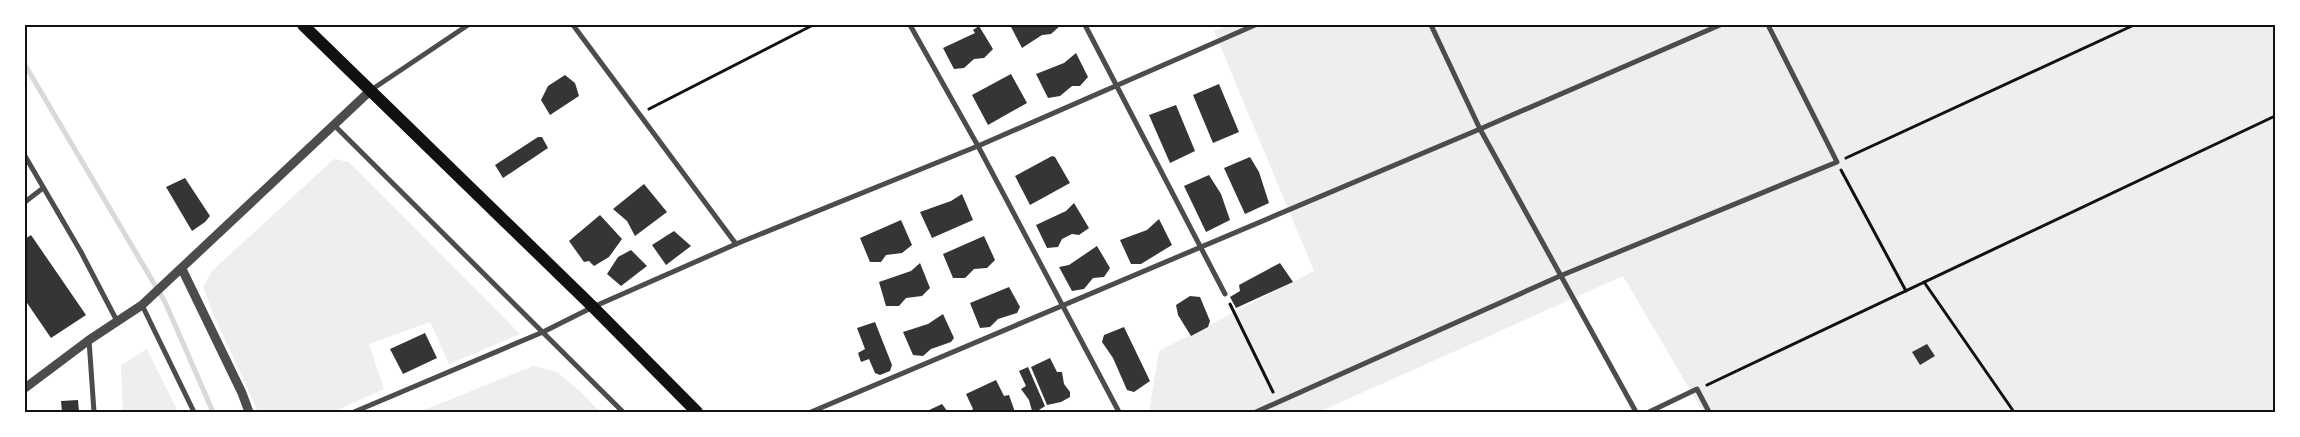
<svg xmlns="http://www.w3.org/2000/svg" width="2300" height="437" viewBox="0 0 2300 437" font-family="'DM Sans',sans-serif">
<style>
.green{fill:#eee}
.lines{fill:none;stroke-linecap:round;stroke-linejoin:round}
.stream{stroke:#d9d9d9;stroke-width:5}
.building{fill:#353535}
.path{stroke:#111;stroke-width:3}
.minor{stroke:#4c4c4c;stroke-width:5}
.tertiary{stroke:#4c4c4c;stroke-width:9}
.primary{stroke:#111;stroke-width:12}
.neatline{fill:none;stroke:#111;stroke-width:2}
</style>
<rect width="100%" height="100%" fill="#fff"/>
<g class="green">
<path d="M1228 25H2275V412H1703L1623 276 1319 412H1149L1159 351 1314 271 1214 31Z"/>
<path d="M334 159 349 162 520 334 449 364 430 322 369 344 384 389 333 412H258L212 311 203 286 213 270Z"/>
<path d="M147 349 178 412H123L121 365Z"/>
<path d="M533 366 557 372 582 393 600 412H419Z"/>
</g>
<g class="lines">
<path class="stream" d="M25 65 165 302 213 412"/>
</g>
<g class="building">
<path d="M1010 25H1061L1051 34 1042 35 1022 48Z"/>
<path d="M979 26 993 49 984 58 974 59 964 68 954 69 943 48 975 33 973 30Z"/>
<path d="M1076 53 1088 77 1080 86H1072L1060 96 1048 98 1036 74 1064 63Z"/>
<path d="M1011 74 1027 103 988 125 972 95Z"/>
<path d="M565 75 575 83 579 96 550 115 541 100 548 86Z"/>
<path d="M1219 84 1239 132 1213 143 1193 95Z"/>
<path d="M1176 105 1195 151 1170 163 1149 115Z"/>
<path d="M538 137H542L548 148 503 178 495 165Z"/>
<path d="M1052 156 1055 157 1070 183 1030 205 1015 176Z"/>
<path d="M1250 157 1259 172 1269 203 1245 214 1224 168Z"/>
<path d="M1209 175 1221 194 1230 220 1206 232 1184 186Z"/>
<path d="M185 178 210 216 205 222 192 231 166 187Z"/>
<path d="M644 184 667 212 635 236 627 221 613 209Z"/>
<path d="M962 194 973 220 932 238 920 212 951 201Z"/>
<path d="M1074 203 1089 228 1079 235 1072 234 1062 239 1058 247 1047 248 1036 225 1066 211Z"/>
<path d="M600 215 622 239 609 257 594 266 589 261 584 262 569 241Z"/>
<path d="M1159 219 1172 245 1141 264H1131L1120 240 1147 230Z"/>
<path d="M901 220 912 245 902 253 886 255 881 262H870L860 238Z"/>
<path d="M674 231 691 246 666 265 652 245Z"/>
<path d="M31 235 86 315 51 338 25 300V239Z"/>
<path d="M984 236 995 260 987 268 974 269 965 278H953L943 254Z"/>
<path d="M1097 246 1110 268 1104 277 1093 278 1084 289 1072 291 1059 267 1069 265Z"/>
<path d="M631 250 647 266 621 286 607 274 618 257Z"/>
<path d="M920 263 930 288 922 296 906 298 899 306H886L879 282 911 271Z"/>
<path d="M1280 263 1293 282 1236 308 1230 297 1240 291 1239 285Z"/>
<path d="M1009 287 1020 307 1017 313 998 319 990 327 980 328 970 303Z"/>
<path d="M1190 296 1200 297 1210 321 1208 327 1191 336 1178 315 1176 305Z"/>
<path d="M943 314 954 338 951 342 931 349 923 356 913 355 903 332 928 324Z"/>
<path d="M875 322 892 365 890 371 880 375 875 373 869 359 861 362 858 353 865 349 857 328Z"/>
<path d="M1124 327 1150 381 1134 392 1127 390 1113 358 1102 342 1104 335Z"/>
<path d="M425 333 437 358 403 374 390 349Z"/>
<path d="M1927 344 1935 356 1920 365 1912 352Z"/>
<path d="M1050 358 1057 372H1062L1064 384 1070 392V397L1061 402 1047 405 1031 367Z"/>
<path d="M1028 367 1045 406 1036 412 1032 411 1029 400 1021 389 1026 386 1019 371Z"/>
<path d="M996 380 1004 396 1009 395 1015 412H970L973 409 966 394Z"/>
<path d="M78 400 79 412H62L61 401Z"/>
<path d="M942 404 948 412H925Z"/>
</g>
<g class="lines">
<g class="path">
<path d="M649 109 813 25"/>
<path d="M1846 158 2134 25"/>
<path d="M1841 170 1906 291"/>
<path d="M1924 282 2014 412"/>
<path d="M1230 304 1273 392"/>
<path d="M1707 385 2275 116"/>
</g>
<g class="minor">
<path d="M573 25 736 244"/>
<path d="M910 25 978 146 1119 412"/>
<path d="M1085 25 1225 294"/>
<path d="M1431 25 1480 129 1636 412"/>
<path d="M371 90 468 25"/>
<path d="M335 126 623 412"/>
<path d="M25 156 81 252 117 321"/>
<path d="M25 202 43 188"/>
<path d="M142 305 194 412"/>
<path d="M89 340 94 412"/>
<path d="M354 412 543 332 593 307 736 244 978 146 1255 25"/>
<path d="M811 412 1480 129 1720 25"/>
<path d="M1256 412 1560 276 1837 162 1768 25"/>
<path d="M1649 412 1697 389 1709 412"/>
</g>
<g class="tertiary">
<path d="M182 269 242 393 249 412"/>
<path d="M25 388 89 340 142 305 371 90"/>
</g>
<path class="primary" d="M303 25 593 307 697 412"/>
</g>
<rect width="2300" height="437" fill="none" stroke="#ffffff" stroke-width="52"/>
<rect x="26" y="26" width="2248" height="385" class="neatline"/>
</svg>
